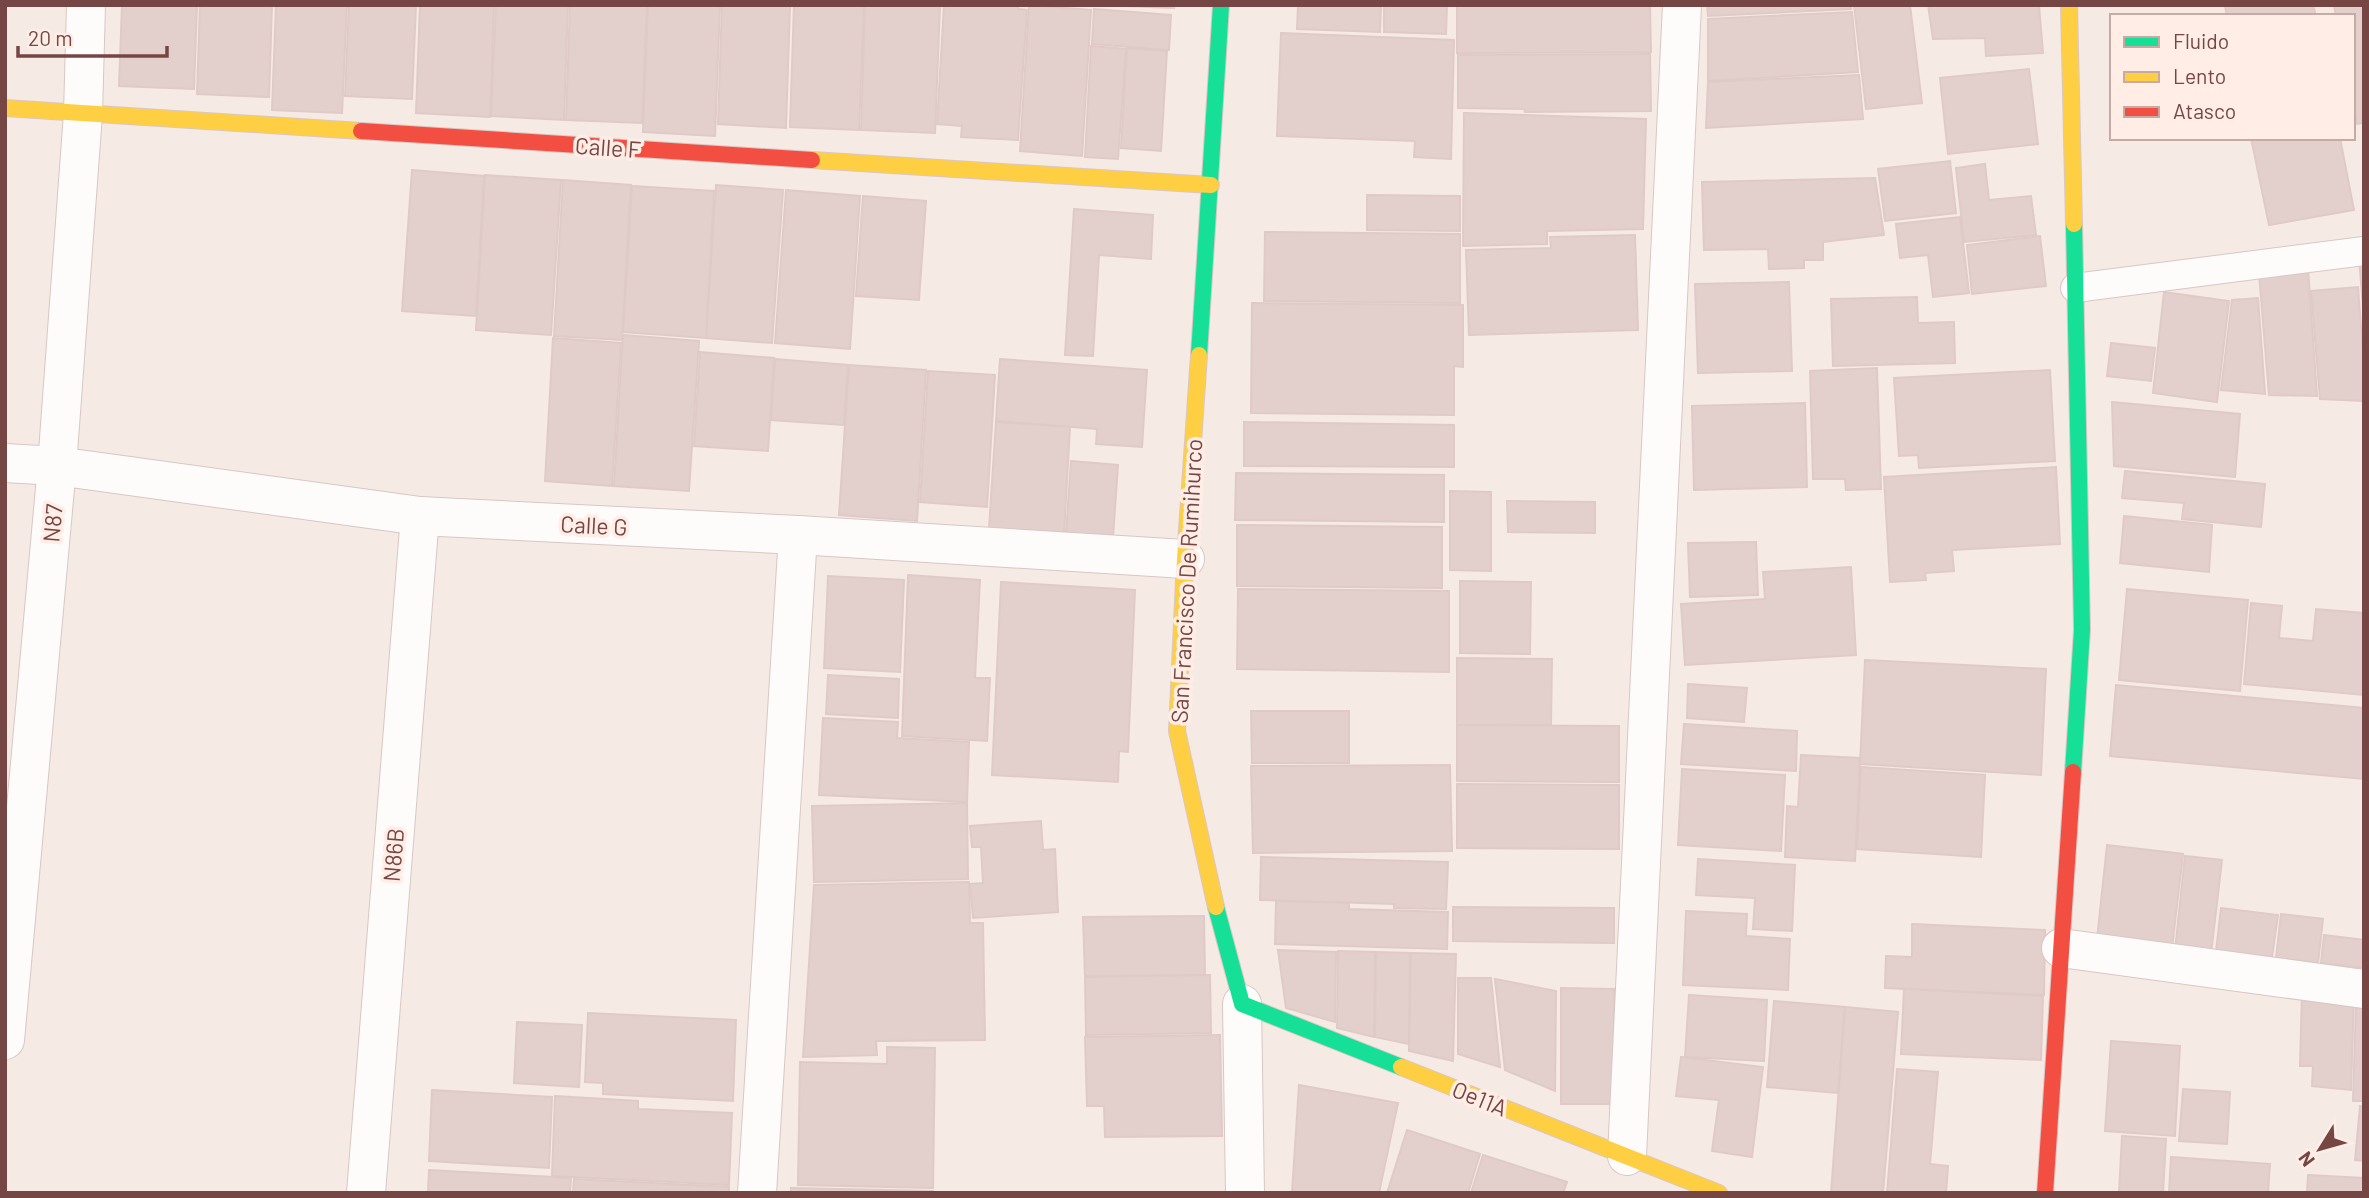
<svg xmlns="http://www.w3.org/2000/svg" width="2369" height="1198" viewBox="0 0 2369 1198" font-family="Barlow,sans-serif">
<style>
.building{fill:#e3d0cd;stroke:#dfcac7;stroke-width:2}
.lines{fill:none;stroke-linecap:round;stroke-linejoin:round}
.lane-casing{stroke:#d8c7c3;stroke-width:30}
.street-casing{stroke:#d8c7c3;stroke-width:40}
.fast-casing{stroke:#d9c7c4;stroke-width:18}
.slow-casing{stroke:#d9c7c4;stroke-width:18}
.jam-casing{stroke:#d9c7c4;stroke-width:18}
.lane{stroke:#fefcfb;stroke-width:28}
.street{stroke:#fefcfb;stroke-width:38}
.fast{stroke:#16e098;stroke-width:16}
.slow{stroke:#ffcf43;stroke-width:16}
.jam{stroke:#f24e42;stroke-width:16}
.labels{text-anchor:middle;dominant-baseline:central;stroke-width:7;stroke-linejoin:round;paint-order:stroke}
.street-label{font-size:23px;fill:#764644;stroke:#ffede6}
</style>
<rect width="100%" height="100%" fill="#f6eae5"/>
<g class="building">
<path d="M122 5H197L194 89 119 86Z"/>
<path d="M200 5H272L269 97 197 94Z"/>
<path d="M276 5H347L342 113 272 110Z"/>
<path d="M349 5H416L412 99 345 96Z"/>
<path d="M420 5H494L490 117 416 113Z"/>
<path d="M496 5H568L564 120 491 116Z"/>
<path d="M570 5H647L642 123 566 120Z"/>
<path d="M648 5H720L715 136 643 132Z"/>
<path d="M722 5H790L786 128 718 124Z"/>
<path d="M794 5H864L859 130 790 127Z"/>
<path d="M865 5H940L935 133 861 130Z"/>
<path d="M944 5H1018V9L1027 10 1018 140 961 137 962 126 937 124Z"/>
<path d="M1029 5 1091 10 1082 156 1020 151Z"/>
<path d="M1098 5H1174V8Z"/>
<path d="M1298 5H1381L1380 32 1297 29Z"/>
<path d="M1384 5H1447L1446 34 1384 32Z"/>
<path d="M1457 5H1650L1651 52 1457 53Z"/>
<path d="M1707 5H1851V9L1708 16Z"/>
<path d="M1854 5H1910L1922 103 1866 109Z"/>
<path d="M1928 5H2039L2043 53 1986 56 1985 38 1933 39Z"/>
<path d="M2313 5 2316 16H2227L2225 6Z"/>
<path d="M2334 5H2364V123L2357 124 2353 104V16H2336Z"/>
<path d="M1094 9 1171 15 1169 50 1092 44Z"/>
<path d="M1852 12 1858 72 1708 81V19Z"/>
<path d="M1281 33 1454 40 1451 159 1414 157 1415 141 1277 136Z"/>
<path d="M1091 46 1126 49 1118 159 1085 157Z"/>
<path d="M1127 48 1167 51 1161 151 1121 148Z"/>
<path d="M1650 54 1651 111 1525 112 1524 109 1458 108V55Z"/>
<path d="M2029 69 2038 144 1948 154 1940 78Z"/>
<path d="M1859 75 1863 119 1706 128 1708 82Z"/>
<path d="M1464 113 1646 119 1643 229 1547 231V244L1463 246Z"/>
<path d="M2251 138H2340L2354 210 2269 225Z"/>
<path d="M1950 161 1956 213 1885 221 1878 169Z"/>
<path d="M1985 164 1989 200 2031 196 2036 235 1964 242 1956 168Z"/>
<path d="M412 170 484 176 476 316 402 311Z"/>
<path d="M485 175 561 180 551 335 476 330Z"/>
<path d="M1875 178 1884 235 1823 242V260H1804V268L1769 269 1768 249 1704 250 1702 182Z"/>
<path d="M563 180 631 185 622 340 554 336Z"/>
<path d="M716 185 783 190 772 343 706 338Z"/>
<path d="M632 186 714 191 706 338 623 332Z"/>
<path d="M786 190 860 196 850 349 775 343Z"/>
<path d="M1367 195 1460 196V231L1367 230Z"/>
<path d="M863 196 926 201 919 300 856 296Z"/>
<path d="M1074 209 1153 215 1151 259 1099 255 1093 356 1065 355Z"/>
<path d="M1960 217 1969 293 1933 297 1928 255 1900 258 1896 224Z"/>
<path d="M1265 232 1460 234V303L1264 301Z"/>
<path d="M1635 235 1638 330 1469 335 1466 250 1551 248 1550 237Z"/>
<path d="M2040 236 2046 286 1972 294 1967 245Z"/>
<path d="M2359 259H2364V318Z"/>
<path d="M2308 269 2317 396 2269 395 2259 273Z"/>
<path d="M1789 282 1792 371 1698 373 1695 284Z"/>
<path d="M2358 287 2364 367V401L2320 399 2311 291Z"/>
<path d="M2164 292 2229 301 2217 402 2153 393Z"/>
<path d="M1917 297 1918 323 1954 322 1955 363 1833 366 1831 299Z"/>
<path d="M2258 298 2265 394 2221 390 2232 300Z"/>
<path d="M1252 303 1463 305V367L1454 366V415L1251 413Z"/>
<path d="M623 335 699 341 689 491 614 486Z"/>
<path d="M553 338 621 343 612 486 545 481Z"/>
<path d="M2111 343 2155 348 2151 381 2107 376Z"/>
<path d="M700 352 774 358 768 451 694 446Z"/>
<path d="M775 359 848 365 844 425 771 420Z"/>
<path d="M1000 359 1147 370 1142 447 1096 444 1097 429 996 421Z"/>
<path d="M849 365 926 370 917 521 839 515Z"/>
<path d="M1877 368 1881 489 1846 490 1845 479H1813L1810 371Z"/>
<path d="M2050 370 2055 461 1919 468 1918 455 1899 456 1894 378Z"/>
<path d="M928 371 995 375 987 507 920 502Z"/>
<path d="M2112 402 2240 414 2235 477 2114 466Z"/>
<path d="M1805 403 1807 487 1694 490 1692 406Z"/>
<path d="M996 422 1070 427 1064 534 989 528Z"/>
<path d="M1244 422 1454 425V467L1244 466Z"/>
<path d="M1071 461 1118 465 1113 537 1066 533Z"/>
<path d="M2056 467 2060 544 1952 550 1954 571 1925 573 1926 580 1890 582 1884 477Z"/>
<path d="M2125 471 2265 484 2261 527 2182 519 2184 503 2122 498Z"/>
<path d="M1236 473 1444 475V522L1235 520Z"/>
<path d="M1450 491 1491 492V571L1450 570Z"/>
<path d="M1507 501 1595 502V533L1508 532Z"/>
<path d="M2124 516 2212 525 2209 572 2120 563Z"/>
<path d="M1237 525 1442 527V588L1237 586Z"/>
<path d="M1756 542 1758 595 1690 597 1688 543Z"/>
<path d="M1851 567 1856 655 1685 665 1681 604 1765 599 1763 572Z"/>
<path d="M908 575 980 580 975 678H990L987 741 902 736Z"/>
<path d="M828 576 904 580 900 672 824 668Z"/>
<path d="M1460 581 1531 582 1530 654 1460 653Z"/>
<path d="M1001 582 1135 590 1128 752 1119 751 1118 782 992 775Z"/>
<path d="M1238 589 1449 591V672L1237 669Z"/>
<path d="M2127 589 2248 600 2240 691 2119 680Z"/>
<path d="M2251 603 2282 606 2279 638 2313 641 2316 609 2364 613V695L2244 684Z"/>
<path d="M1457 658 1552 659 1551 725H1457Z"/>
<path d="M1865 660 2046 669 2041 775 1860 764Z"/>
<path d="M828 675 899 679 898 718 826 714Z"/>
<path d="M1688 684 1747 688 1744 722 1687 718Z"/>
<path d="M2116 685 2364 708V779L2110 756Z"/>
<path d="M1251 711H1349V763H1252Z"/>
<path d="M823 718 898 722 897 738 969 742 967 802 819 795Z"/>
<path d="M1684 724 1797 731 1796 771 1681 764Z"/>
<path d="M1457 725 1619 726V782L1457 781Z"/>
<path d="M1801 755 1860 758 1855 861 1785 857 1787 806 1798 807Z"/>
<path d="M1450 765 1452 851 1253 853 1251 766Z"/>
<path d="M1861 767 1985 775 1981 857 1857 849Z"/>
<path d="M1682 769 1785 775 1781 851 1678 845Z"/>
<path d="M1457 784 1619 785V849L1457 848Z"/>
<path d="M967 803 968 879 814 882 812 806Z"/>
<path d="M1041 821 1043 850 1055 849 1058 912 973 918 970 884 983 883 981 847H972L970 826Z"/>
<path d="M2107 845 2183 854 2172 948 2097 939Z"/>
<path d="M2185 856 2222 860 2211 954 2175 950Z"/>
<path d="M1261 857 1448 862 1446 909 1394 908V904L1260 900Z"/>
<path d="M1698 859 1795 865 1792 931 1753 929 1755 898 1696 895Z"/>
<path d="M969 882 970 923H983L985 1040 876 1041 877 1055 803 1057 814 885Z"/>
<path d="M1276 901 1349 903V909L1448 912 1447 949 1275 944Z"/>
<path d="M1453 907 1614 908V943L1453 941Z"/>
<path d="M2221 908 2278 915 2272 957 2216 951Z"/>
<path d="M1686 911 1747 914 1746 936 1790 939 1788 990 1683 985Z"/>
<path d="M2281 914 2323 919 2318 963 2276 958Z"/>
<path d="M1204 916 1205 975 1085 976 1083 917Z"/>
<path d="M1912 924 2045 930 2044 995 1885 988 1886 956 1912 957Z"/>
<path d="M2324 935 2364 940V968L2321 963Z"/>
<path d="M1278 950 1336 952 1335 1022 1286 1008Z"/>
<path d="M1338 951 1375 952 1374 1037 1337 1028Z"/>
<path d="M1376 952 1410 953 1409 1044 1375 1037Z"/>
<path d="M1411 953 1456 954 1453 1061 1409 1051Z"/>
<path d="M1210 975 1211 1033 1086 1035 1085 977Z"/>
<path d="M1458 978H1491L1500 1067 1458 1054Z"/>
<path d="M1495 979 1556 991 1555 1091 1505 1070Z"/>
<path d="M1561 988 1614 989V1104H1561Z"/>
<path d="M1904 989 2043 996 2041 1060 1901 1054Z"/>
<path d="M2302 992 2354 994 2351 1090 2312 1086 2313 1066H2300Z"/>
<path d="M1689 995 1767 1000 1764 1061 1685 1057Z"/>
<path d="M1774 1001 1845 1007 1838 1093 1767 1087Z"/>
<path d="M2356 1004H2364V1101H2353Z"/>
<path d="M1845 1007 1898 1012 1883 1193H1831Z"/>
<path d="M588 1013 736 1020 733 1101 603 1094V1083L585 1082Z"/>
<path d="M517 1022 582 1025 579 1087 514 1083Z"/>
<path d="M1220 1035 1222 1136 1105 1137 1104 1106H1087L1085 1037Z"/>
<path d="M2111 1041 2180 1046 2175 1136 2105 1131Z"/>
<path d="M887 1047 935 1048 933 1188 798 1185 800 1062 887 1064Z"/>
<path d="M1681 1057 1763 1067 1752 1157 1712 1151 1719 1100 1676 1096Z"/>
<path d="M1897 1069 1938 1072 1930 1164 1948 1166 1946 1193H1887Z"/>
<path d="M1299 1085 1398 1103 1379 1193H1292Z"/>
<path d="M2183 1089 2230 1092 2227 1144 2179 1141Z"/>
<path d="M432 1090 552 1097 549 1168 429 1161Z"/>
<path d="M555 1096 638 1101V1109L732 1113 729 1185 552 1176Z"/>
<path d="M2360 1106 2364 1107V1161L2355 1160Z"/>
<path d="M1407 1130 1480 1154 1468 1193H1387Z"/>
<path d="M2122 1136 2166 1139 2163 1193H2119Z"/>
<path d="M1483 1155 1567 1182 1563 1193H1471Z"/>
<path d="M2171 1157 2270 1164 2268 1193H2169Z"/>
<path d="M429 1170 571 1178 570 1193H428Z"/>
<path d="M2308 1175 2364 1178V1193H2307Z"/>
<path d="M574 1179 729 1187V1193H573Z"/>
<path d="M791 1188 933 1191V1193H791Z"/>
</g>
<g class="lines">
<g class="lane-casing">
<path id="lane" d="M2075 288 2364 251"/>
</g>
<g class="street-casing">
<g id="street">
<path d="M5 463 57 466 420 516 798 535 1185 559"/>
<path d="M2061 948 2364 989"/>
<path d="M1242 1004 1245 1193"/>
<path d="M5 1040 57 466 83 114 86 5"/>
<path d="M1627 1156 1682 5"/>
<path d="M366 1193 420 516"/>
<path d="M757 1193 798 535"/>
</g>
</g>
<g class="fast-casing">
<g id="fast">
<path d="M1199 355 1221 5"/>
<path d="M2073 772 2082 630 2074 224"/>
<path d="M1216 907 1242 1004 1401 1067"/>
</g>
</g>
<g class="slow-casing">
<g id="slow">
<path d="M2069 5 2074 224"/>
<path d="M5 108 361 131"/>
<path d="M812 160 1211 185"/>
<path d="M1199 355 1185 559 1177 731 1216 907"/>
<path d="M1401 1067 1719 1193"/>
</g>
</g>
<g class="jam-casing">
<g id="jam">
<path d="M361 131 812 160"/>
<path d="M2045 1193 2073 772"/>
</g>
</g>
<use href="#lane" class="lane"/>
<use href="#street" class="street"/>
<use href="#fast" class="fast"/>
<use href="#slow" class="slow"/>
<use href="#jam" class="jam"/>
</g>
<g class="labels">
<g class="street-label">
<text transform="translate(608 147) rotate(4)">Calle F</text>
<text transform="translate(52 523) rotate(-85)">N87</text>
<text transform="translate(594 525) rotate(3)">Calle G</text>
<text transform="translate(1186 581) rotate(-87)">San Francisco De Rumihurco</text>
<text transform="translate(393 855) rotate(-85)">N86B</text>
<text transform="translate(1480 1098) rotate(22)">Oe11A</text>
</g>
</g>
<rect width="2369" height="1198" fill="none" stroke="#764644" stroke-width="14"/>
<rect x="2110" y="14" width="245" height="126" fill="#ffede6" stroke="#c8aaa5" stroke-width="2"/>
<rect x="2124" y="37" width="35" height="10" fill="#16e098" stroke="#c8aaa5" stroke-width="2"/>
<text x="2173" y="49" font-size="21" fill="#764644">Fluido</text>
<rect x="2124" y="72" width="35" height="10" fill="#ffcf43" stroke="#c8aaa5" stroke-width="2"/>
<text x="2173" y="84" font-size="21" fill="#764644">Lento</text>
<rect x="2124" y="107" width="35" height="10" fill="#f24e42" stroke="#c8aaa5" stroke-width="2"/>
<text x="2173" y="119" font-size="21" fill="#764644">Atasco</text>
<g transform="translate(2320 1149) rotate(233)" stroke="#ffede6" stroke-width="5" paint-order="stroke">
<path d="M0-5L12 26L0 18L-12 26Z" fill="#764644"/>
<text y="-10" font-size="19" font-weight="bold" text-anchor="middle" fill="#764644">N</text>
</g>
<path d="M18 46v10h149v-10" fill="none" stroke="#764644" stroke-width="3.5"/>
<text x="28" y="46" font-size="21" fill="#764644" stroke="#ffede6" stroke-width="5" paint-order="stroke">20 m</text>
</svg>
